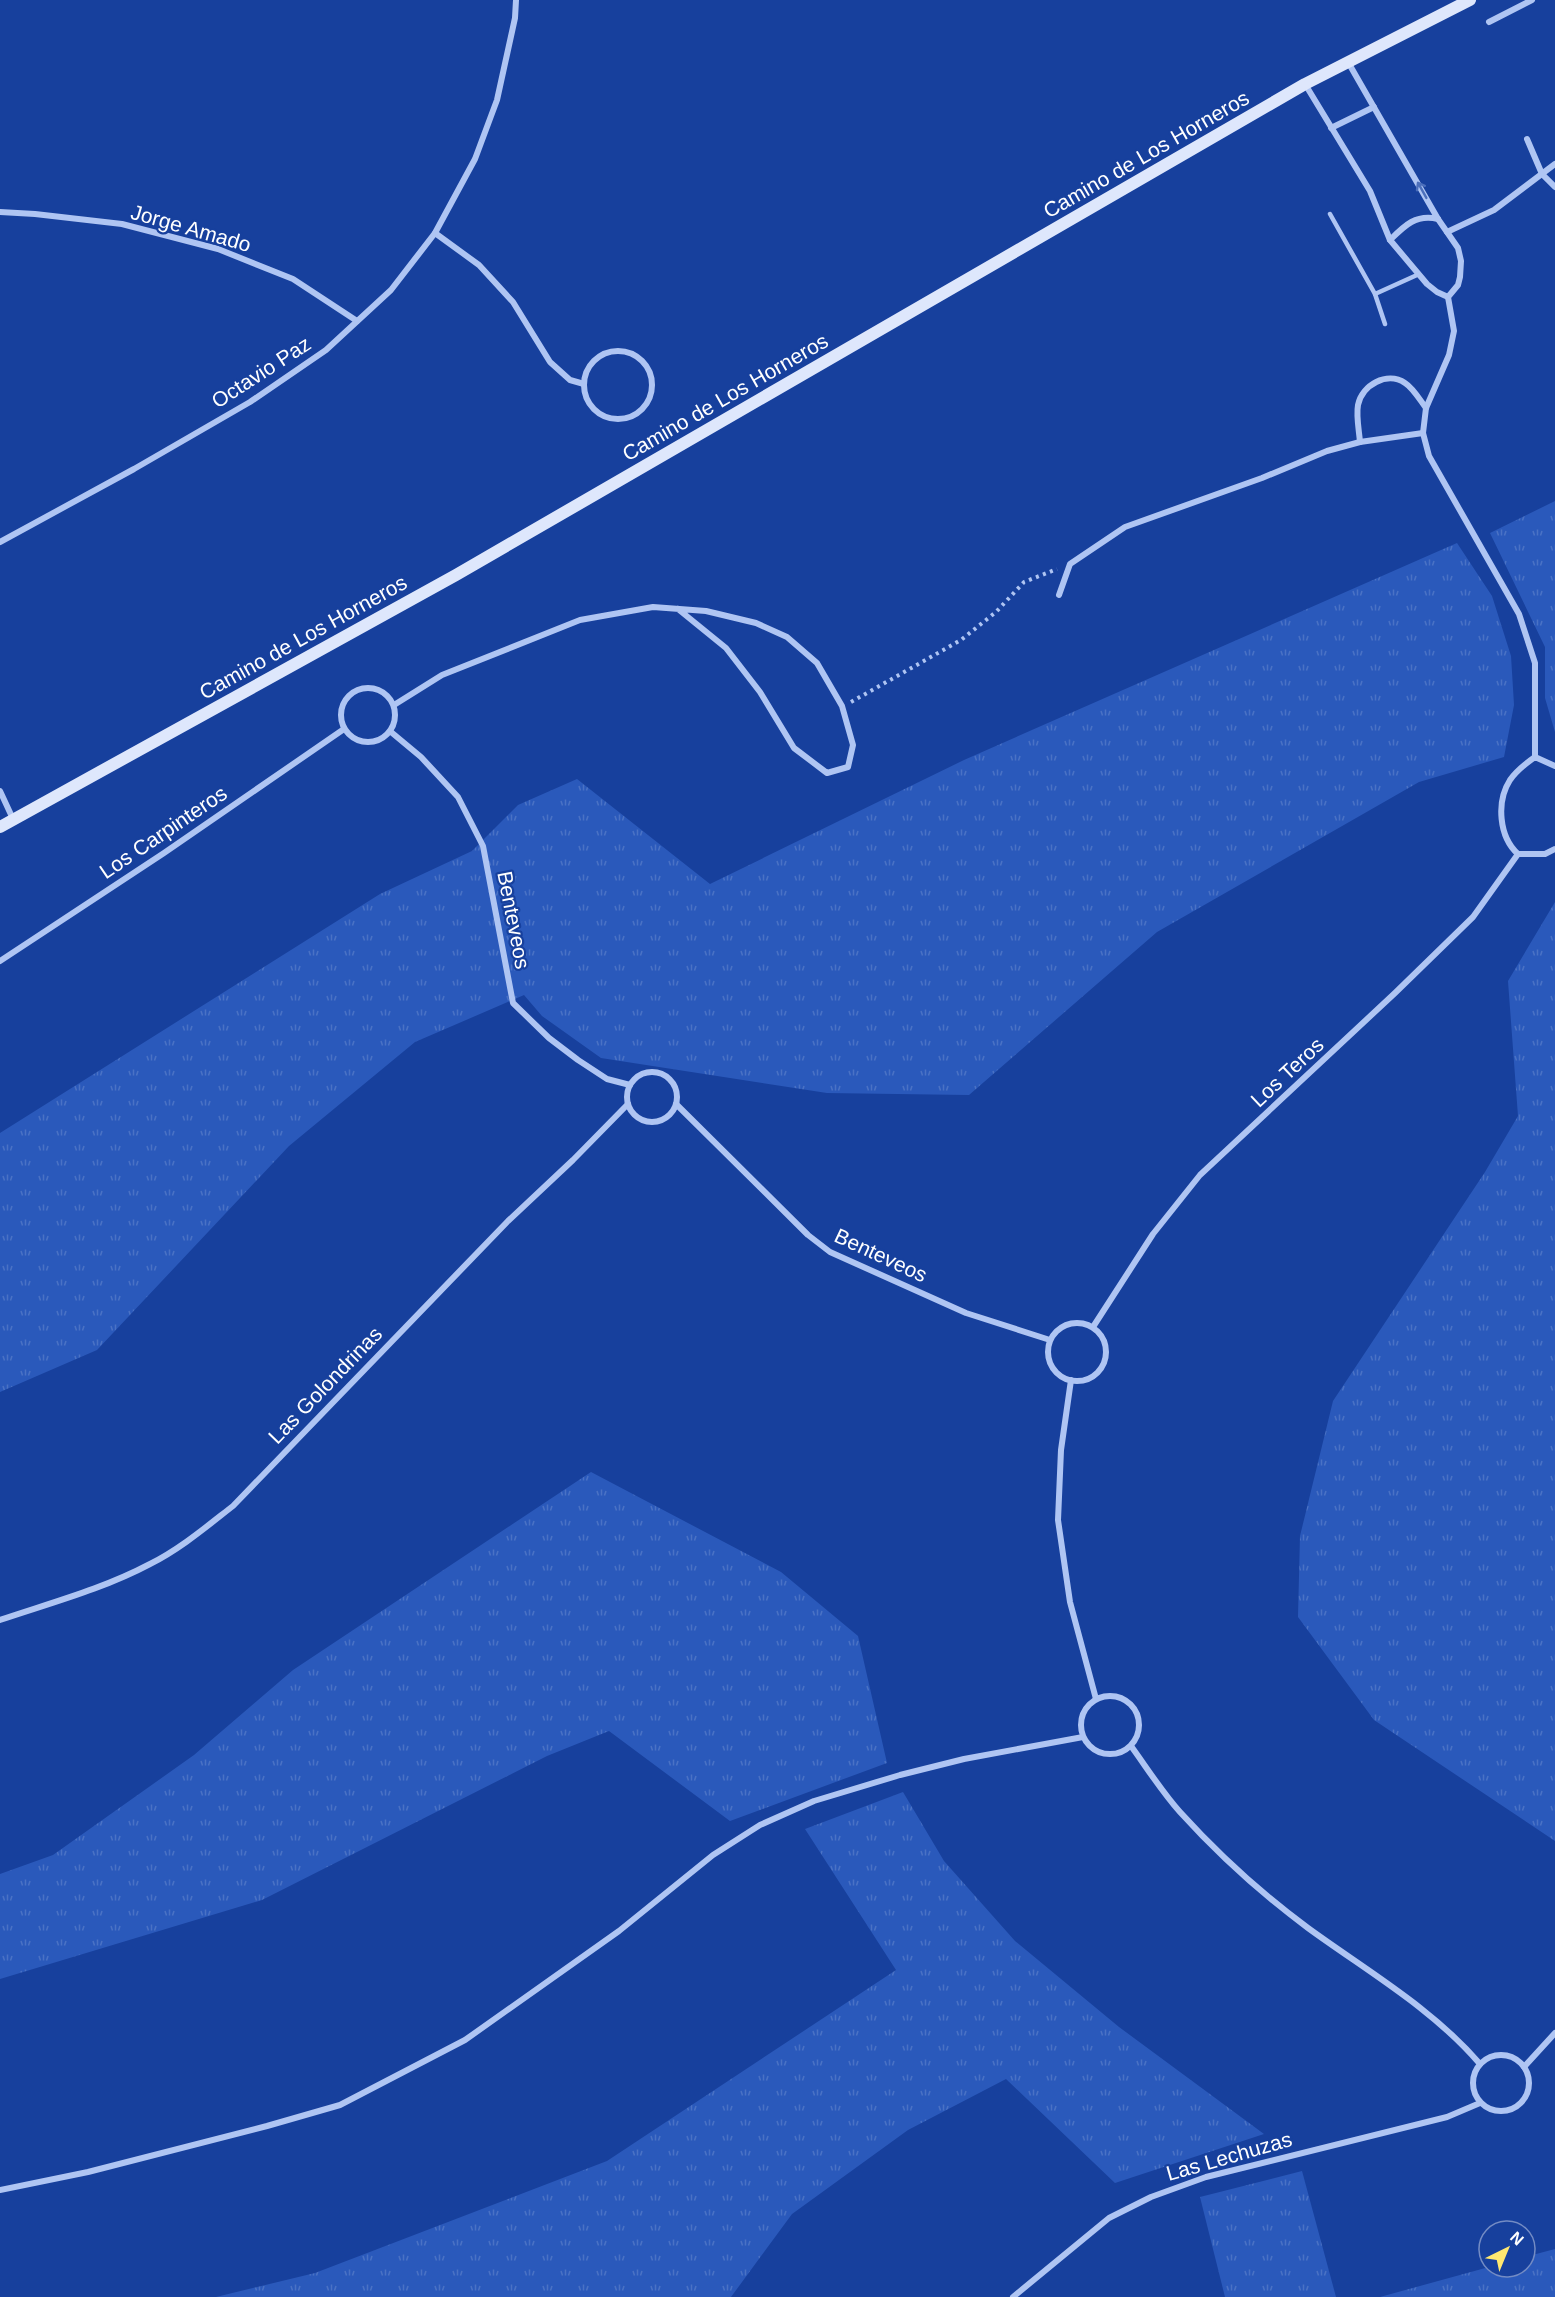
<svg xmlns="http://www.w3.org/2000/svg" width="1555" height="2297" viewBox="0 0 1555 2297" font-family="Arial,sans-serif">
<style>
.grass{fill:url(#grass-tufts)}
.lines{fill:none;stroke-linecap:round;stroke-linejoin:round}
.path{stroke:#afc5f3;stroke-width:4;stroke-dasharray:3 4.5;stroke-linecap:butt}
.lane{stroke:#afc5f3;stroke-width:4.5}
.street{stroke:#afc5f3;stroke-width:6}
.secondary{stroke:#dee7fc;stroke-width:12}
.oneway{stroke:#4c6fbb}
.labels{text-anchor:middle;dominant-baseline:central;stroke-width:4.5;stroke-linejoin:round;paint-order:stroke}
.street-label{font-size:21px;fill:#fff;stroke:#17409d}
</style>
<defs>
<pattern id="grass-tufts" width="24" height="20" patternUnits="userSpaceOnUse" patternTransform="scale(1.5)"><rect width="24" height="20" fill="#2a59bb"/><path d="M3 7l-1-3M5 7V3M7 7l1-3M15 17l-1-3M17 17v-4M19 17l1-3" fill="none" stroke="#4a72c5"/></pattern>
</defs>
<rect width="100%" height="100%" fill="#17409d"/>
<g class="grass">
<path d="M1555 501V732L1545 698V647L1490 533Z"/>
<path d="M1457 543 1492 596 1511 656 1514 705 1504 757 1419 782 1157 932 969 1095 827 1093 601 1058 542 1016 524 995 415 1042 289 1146 97 1350 0 1392V1133L380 894 472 851 518 805 577 779 710 884 964 760Z"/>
<path d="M1555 902V1841L1374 1720 1298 1617 1300 1536 1333 1401 1485 1172 1518 1116 1508 981Z"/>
<path d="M591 1472 781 1572 858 1636 887 1763 730 1821 609 1731 547 1756 262 1900 0 1979V1874L53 1855 194 1755 293 1670Z"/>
<path d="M903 1792 944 1861 1015 1941 1119 2027 1264 2134 1115 2183 1006 2079 908 2130 792 2214 731 2297H216L315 2273 607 2161 896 1970 805 1829Z"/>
<path d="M1302 2171 1336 2297H1225L1200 2197Z"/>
<path d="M1555 2249V2297H1380L1489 2267H1525V2257Z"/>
</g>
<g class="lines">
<path class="path" d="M851 702 961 640 996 612 1024 582 1057 569"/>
<g class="lane">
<path d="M1330 214 1375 294 1385 324"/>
<path d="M1375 294 1417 275"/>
</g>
<g class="street">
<path d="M1489 22 1532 0"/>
<path d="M1348 62 1438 219 1458 248 1461 261 1460 277 1458 285 1448 297 1454 331 1449 355 1426 408 1423 433 1429 456 1519 614 1535 663V757"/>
<path d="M1305 84 1370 191 1390 240 1427 284 1437 292 1448 297"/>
<path d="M1331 128 1374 107"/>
<path d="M1527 139 1542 174 1555 187"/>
<path d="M0 212 35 214 122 224 218 249 293 279 357 321"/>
<path d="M1447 232 1494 210 1555 164"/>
<path d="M435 233 479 265 513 302 550 362 570 380 584 384"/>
<path d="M1390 240C1405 225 1416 214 1438 219"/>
<circle cx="618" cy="385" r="34"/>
<path d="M1360 442C1359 430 1356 416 1358 405 1362 385 1387 371 1405 383 1413 388 1420 400 1426 408"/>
<path d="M0 542 134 469 250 402 326 350 391 290 435 233 475 159 497 100 515 18 516 0"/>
<path d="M1059 595 1070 564 1125 527 1262 478 1327 451 1360 442 1423 433"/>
<circle cx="368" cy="715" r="27"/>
<path d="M394 705 442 675 580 620 653 607 706 611 756 623 787 637 817 663 842 706 853 745 848 767 827 773 794 748 760 692 726 648 678 609"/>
<path d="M391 732 421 757 458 797 483 846 513 1003 549 1038 578 1060 607 1079 630 1085"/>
<path d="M1555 766 1535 757C1525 764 1517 770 1510 780 1496 802 1499 837 1518 854H1545L1555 849"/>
<path d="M0 791 13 819"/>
<path d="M0 961 164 853 344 729"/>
<circle cx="652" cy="1097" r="25"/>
<path d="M676 1104 808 1235 830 1252 966 1313 1050 1340"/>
<circle cx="1077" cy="1352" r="29"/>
<path d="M1093 1327 1153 1234 1200 1175 1395 993 1473 917 1518 854"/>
<path d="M1071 1380 1061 1450 1058 1520 1070 1602 1096 1699"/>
<path d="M0 1620C50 1603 103 1589 150 1564 180 1549 206 1527 233 1506L508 1221 573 1160 628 1104"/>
<circle cx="1110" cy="1725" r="29"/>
<path d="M1131 1746C1147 1768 1162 1792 1180 1812 1219 1855 1262 1894 1308 1928 1367 1971 1432 2008 1480 2064"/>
<circle cx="1501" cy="2083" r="28"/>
<path d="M1524 2067 1555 2033"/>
<path d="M0 2190 88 2172 267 2126 340 2105 465 2040 619 1931 713 1855 760 1825 814 1801 900 1775 964 1759 1083 1737"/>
<path d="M1013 2297 1109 2218 1151 2197 1206 2177 1447 2117 1480 2103"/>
</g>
<path class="secondary" d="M0 827 456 575 1305 84 1470 0"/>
</g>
<defs><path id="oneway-shaft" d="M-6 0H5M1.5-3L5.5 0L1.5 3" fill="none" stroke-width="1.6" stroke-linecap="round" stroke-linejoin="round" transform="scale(1.5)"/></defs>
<use class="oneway" href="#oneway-shaft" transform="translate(1422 190) rotate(-119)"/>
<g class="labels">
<g class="street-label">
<text transform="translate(1146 154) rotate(-30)">Camino de Los Horneros</text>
<text transform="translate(191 228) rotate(16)">Jorge Amado</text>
<text transform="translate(261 372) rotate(-33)">Octavio Paz</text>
<text transform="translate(725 397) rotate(-30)">Camino de Los Horneros</text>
<text transform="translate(303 637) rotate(-29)">Camino de Los Horneros</text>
<text transform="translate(163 832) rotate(-34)">Los Carpinteros</text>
<text transform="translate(514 920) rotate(79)">Benteveos</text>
<text transform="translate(1287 1072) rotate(-43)">Los Teros</text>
<text transform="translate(881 1255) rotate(25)">Benteveos</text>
<text transform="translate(325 1385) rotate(-46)">Las Golondrinas</text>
<text transform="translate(1229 2156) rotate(-16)">Las Lechuzas</text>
</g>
</g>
<g transform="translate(1507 2249) rotate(43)"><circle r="28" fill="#17409d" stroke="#748cc4" stroke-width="1.5"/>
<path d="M0-4.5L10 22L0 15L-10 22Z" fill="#ffe870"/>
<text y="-9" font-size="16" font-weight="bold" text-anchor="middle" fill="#ffffff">N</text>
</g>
</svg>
